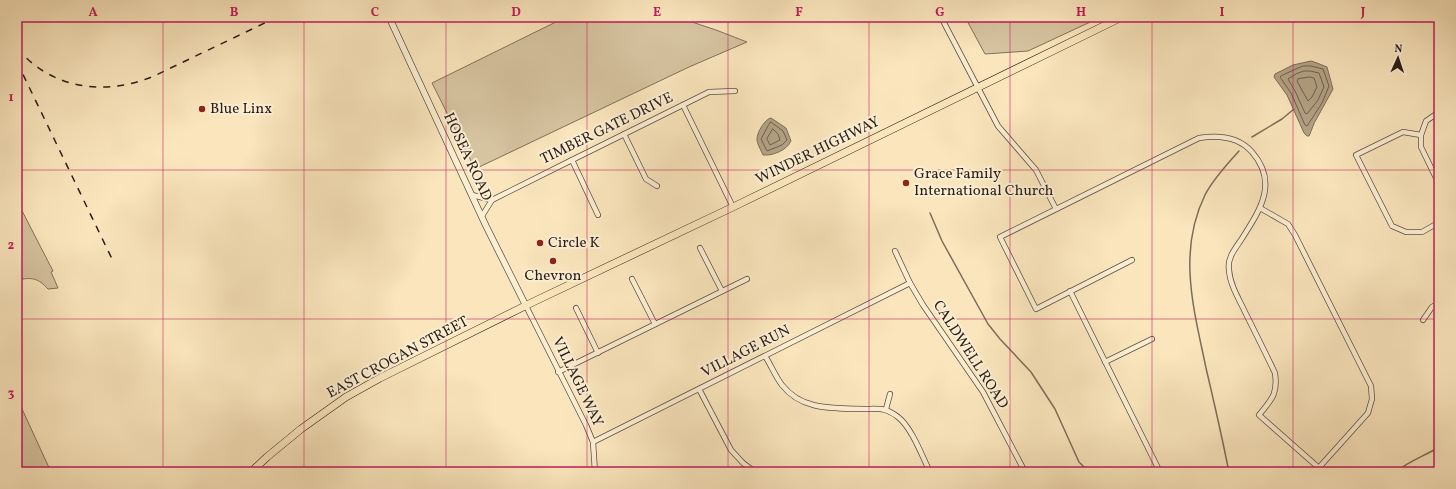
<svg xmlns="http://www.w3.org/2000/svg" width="1456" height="489" viewBox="0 0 1456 489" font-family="Vollkorn,serif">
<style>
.green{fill:#d6c3a0;stroke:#80715c}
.water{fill:#b3a284;stroke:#7c6e59}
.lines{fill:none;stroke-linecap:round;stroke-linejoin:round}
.shore{stroke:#6e604e;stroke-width:1}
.stream{stroke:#7c6e59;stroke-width:1.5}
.minor-casing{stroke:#5d5041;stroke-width:6}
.tertiary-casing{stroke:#5d5041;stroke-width:7}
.primary-casing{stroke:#291f18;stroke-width:8}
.minor{stroke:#fceed3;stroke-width:4.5}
.tertiary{stroke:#fceed3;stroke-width:5.5}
.primary{stroke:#fae5bc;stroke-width:7}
.rail{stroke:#291f18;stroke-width:1.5;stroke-dasharray:7 7;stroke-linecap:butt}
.grid{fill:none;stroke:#c2185b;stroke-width:1;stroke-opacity:0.55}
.poi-dot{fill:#8f2418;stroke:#fceed3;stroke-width:1.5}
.labels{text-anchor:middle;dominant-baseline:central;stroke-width:4;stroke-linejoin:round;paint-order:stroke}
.poi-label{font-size:15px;fill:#291f18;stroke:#fceed3;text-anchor:start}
.street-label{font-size:15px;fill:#291f18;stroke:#fceed3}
.neatline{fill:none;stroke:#c2185b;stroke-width:1.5}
.grid-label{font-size:13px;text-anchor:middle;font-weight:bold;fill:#c2185b}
</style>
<rect width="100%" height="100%" fill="#fae5bc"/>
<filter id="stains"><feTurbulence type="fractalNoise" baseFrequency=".005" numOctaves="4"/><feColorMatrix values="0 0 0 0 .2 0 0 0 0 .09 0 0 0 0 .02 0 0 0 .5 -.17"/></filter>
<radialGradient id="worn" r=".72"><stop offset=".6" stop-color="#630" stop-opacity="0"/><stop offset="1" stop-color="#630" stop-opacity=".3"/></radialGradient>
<g class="green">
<path d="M566 17H683L689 21 716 30 747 42 689 67 475 169 432 83Z"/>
<path d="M965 17H1101L1028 51 985 54Z"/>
<path d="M17 201 53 271 51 272 58 288 48 289C38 278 32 277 17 280Z"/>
<path d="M17 398 51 472H17Z"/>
</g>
<g class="water">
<path d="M1311 61 1317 63 1327 67 1333 89C1328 99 1322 108 1317 118 1313 124 1312 130 1309 136H1307L1304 133 1287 95 1274 77 1275 74 1293 65Z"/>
<path d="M771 118 786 128 791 141C787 150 773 156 763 155 761 150 757 144 757 139 757 132 765 119 771 118Z"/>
</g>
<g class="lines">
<g class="shore">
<path d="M1303 66H1311L1323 69 1329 86 1322 103 1307 126 1305 125 1291 93 1280 77 1281 76Z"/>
<path d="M1304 71H1310L1319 73 1324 87 1318 100 1307 114 1305 113 1295 91 1288 79 1296 74Z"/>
<path d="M1310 77 1314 78 1317 87 1312 97 1308 101 1297 81 1298 79Z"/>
<path d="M771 122 783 131 787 140 782 145 767 151 761 139 768 126Z"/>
<path d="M773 129 778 134 780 140 770 145 767 139Z"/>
</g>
<g class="stream">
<path d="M1252 137 1282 119 1294 109"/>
<path d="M930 213 942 241 988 324 1000 339 1031 372 1055 409 1079 462 1089 472"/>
<path d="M1229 472C1222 437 1214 402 1206 368 1194 310 1177 252 1205 195 1212 181 1228 163 1239 151"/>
<path d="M1396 472C1408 461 1425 456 1439 447"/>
</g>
<g class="minor-casing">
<g id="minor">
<path d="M941 17 998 126 1036 170 1056 209"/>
<path d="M683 105 733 207"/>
<path d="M1439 112 1426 121 1421 135V147L1439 184"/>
<path d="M624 134 646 179 657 186"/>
<path d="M1421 135 1403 132 1356 155 1392 226 1406 232H1422L1438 223 1439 220"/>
<path d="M572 160 598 215"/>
<path d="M472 195 492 200"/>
<path d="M1260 208 1288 224 1295 235 1371 386 1372 399 1368 413 1315 472"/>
<path d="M482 216 492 200 572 160 709 92 735 91"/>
<path d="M700 248 722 291"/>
<path d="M895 251 910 283 923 305 983 392 1025 472"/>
<path d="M1132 260 1036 309 1000 237 1199 138C1218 135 1238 136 1252 152 1279 183 1260 210 1241 240 1235 249 1227 258 1229 270 1230 285 1239 299 1245 312 1255 332 1265 352 1275 373 1278 394 1272 399 1259 415L1319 468"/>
<path d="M632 279 655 324"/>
<path d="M1070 291 1160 472"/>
<path d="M526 306 586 425 593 442 595 472"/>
<path d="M576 308 598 353"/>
<path d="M1423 320 1432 307 1439 303"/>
<path d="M765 356C771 365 775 376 782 385 802 411 834 408 864 409 879 409 885 407 898 417 912 428 922 456 930 472"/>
<path d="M1105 362 1152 339"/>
<path d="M558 372 747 279"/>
<path d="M699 389 731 450 743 463 755 472"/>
<path d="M886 409 890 394"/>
<path d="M593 442 910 283"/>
</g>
</g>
<g class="tertiary-casing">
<path id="tertiary" d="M389 17 486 226 526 306"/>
</g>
<g class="primary-casing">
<path id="primary" d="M251 472 267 457 301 429 346 397 380 378 533 302 733 207 1122 17"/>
</g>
<use href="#minor" class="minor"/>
<use href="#tertiary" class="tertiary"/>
<use href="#primary" class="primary"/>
<g class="rail">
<path d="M17 48C52 90 106 96 154 76L273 19"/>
<path d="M17 62 113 261"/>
</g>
</g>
<path class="grid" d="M163 17V472M304 17V472M446 17V472M587 17V472M728 17V472M869 17V472M1010 17V472M1152 17V472M1293 17V472M17 170H1439M17 319H1439"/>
<g class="poi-dot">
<circle cx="202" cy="109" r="4"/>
<circle cx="906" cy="183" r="4"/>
<circle cx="540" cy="243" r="4"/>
<circle cx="553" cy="261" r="4"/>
</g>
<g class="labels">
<g class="poi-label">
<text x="210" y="109">Blue Linx</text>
<text x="914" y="174">Grace Family<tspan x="914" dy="17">International Church</tspan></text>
<text x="548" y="243">Circle K</text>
<text x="553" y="276" text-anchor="middle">Chevron</text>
</g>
<g class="street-label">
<text transform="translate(607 129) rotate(-26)">TIMBER GATE DRIVE</text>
<text transform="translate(818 151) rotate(-26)">WINDER HIGHWAY</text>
<text transform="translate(467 157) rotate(65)">HOSEA ROAD</text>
<text transform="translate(746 352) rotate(-27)">VILLAGE RUN</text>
<text transform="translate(970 355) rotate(57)">CALDWELL ROAD</text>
<text transform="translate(398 358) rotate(-28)">EAST CROGAN STREET</text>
<text transform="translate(577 382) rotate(64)">VILLAGE WAY</text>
</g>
</g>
<rect width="1456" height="489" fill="none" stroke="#fae5bc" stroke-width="44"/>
<g transform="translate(1398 58) rotate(3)" stroke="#fceed3" stroke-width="3" paint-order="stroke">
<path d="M0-3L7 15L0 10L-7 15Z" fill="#291f18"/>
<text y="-6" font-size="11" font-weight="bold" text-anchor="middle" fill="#291f18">N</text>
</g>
<rect x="22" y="22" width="1412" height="445" class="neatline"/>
<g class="grid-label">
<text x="93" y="16">A</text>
<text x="234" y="16">B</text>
<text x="375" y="16">C</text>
<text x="516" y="16">D</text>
<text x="657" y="16">E</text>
<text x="799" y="16">F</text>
<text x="940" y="16">G</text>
<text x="1081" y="16">H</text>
<text x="1222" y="16">I</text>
<text x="1363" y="16">J</text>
<text x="11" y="101">1</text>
<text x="11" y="249">2</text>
<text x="11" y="397">3</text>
</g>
<rect width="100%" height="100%" filter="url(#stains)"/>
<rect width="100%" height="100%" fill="url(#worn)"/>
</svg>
